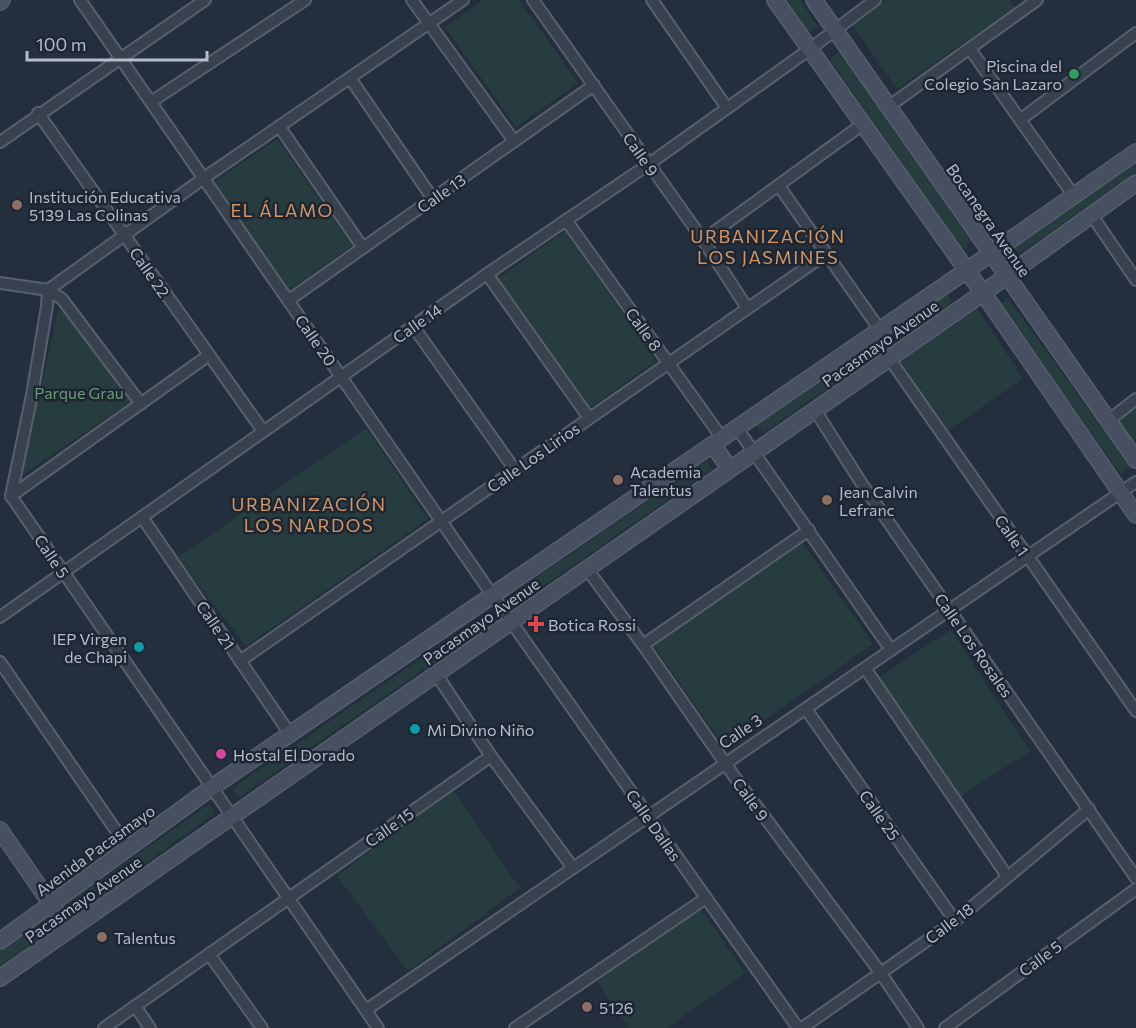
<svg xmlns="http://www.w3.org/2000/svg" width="1136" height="1028" viewBox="0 0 1136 1028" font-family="Commissioner,sans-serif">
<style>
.green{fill:#263c3f}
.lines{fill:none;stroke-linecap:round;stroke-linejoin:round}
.street-casing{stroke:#565f6c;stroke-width:14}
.secondary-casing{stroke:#565f6c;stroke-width:18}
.street{stroke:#38414e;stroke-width:10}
.secondary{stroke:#465061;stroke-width:15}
.leisure-dot{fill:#2e9e5b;stroke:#1d2633;stroke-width:2}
.education-dot{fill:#8d6e63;stroke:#1d2633;stroke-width:2}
.health-dot{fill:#e0444e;stroke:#1d2633;stroke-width:2}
.culture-dot{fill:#0f9aa8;stroke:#1d2633;stroke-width:2}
.hotel-dot{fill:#d1479c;stroke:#1d2633;stroke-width:2}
.labels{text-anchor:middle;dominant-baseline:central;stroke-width:5;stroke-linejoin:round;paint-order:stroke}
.poi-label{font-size:16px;fill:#b4bcc9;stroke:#1d2633;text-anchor:start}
.street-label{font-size:16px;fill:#b4bcc9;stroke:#1d2633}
.park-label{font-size:16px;fill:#6b9a76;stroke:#1d2633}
.neighbourhood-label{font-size:18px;letter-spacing:1.5px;fill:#d59563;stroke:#1d2633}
</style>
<rect width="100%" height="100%" fill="#242f3e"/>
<g class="green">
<path d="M483 0H519L578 83 516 127 445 27Z"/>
<path d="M784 0H800L818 27 807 33Z"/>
<path d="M886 0H1010L1015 7 897 89 852 24Z"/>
<path d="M840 51 970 240 967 248 960 249 830 59Z"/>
<path d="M277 139 352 246 289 290 214 182Z"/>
<path d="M1136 157V172L1021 253 1017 252 1013 247Z"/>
<path d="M565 231 656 361 589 408 498 279Z"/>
<path d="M947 293 951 301 949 305 763 433 756 425 759 419 942 294Z"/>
<path d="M1007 297 1130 467 1121 474 1000 306Z"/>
<path d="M60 302 131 401 22 475Z"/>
<path d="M977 308 1023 379 948 430 901 362Z"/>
<path d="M1136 405V446L1117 419Z"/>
<path d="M366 428 428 519 246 646 177 558Z"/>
<path d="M706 461 712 469 529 596 522 587Z"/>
<path d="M802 542 873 644 725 748 654 646Z"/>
<path d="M475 621H481L484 627 480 630 240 797 236 796 233 790 236 786Z"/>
<path d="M951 630 1030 751 958 798 879 677Z"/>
<path d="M453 790 520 888 408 971 337 876Z"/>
<path d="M210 806 214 810 212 815 72 917 66 916 63 909 67 904 205 807Z"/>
<path d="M701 909 745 973 667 1028H629L597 981Z"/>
<path d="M33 926 38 927 43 934 40 938 0 966V950Z"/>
</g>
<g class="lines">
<g class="street-casing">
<g id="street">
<path d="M80 0 493 596 798 1028"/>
<path d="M412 0 514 141"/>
<path d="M533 0 703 240 747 308"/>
<path d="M652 0 727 108"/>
<path d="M970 49 1074 196"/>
<path d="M350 78 433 199"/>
<path d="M151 102 305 0"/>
<path d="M888 107 1037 0"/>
<path d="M38 113 263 431"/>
<path d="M1020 120 1136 33"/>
<path d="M279 126 363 248"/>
<path d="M0 142 205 0"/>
<path d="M779 186 880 330"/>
<path d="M1091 214 1136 280"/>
<path d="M566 220 722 438"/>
<path d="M703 240 863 124"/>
<path d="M487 274 589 418"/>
<path d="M0 283 48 290 204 178 463 0"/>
<path d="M48 290 47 306 32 395 11 496 378 1028"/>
<path d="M48 290 62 299 141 404"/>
<path d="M289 300 594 85"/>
<path d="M413 326 515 470"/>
<path d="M889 358 1136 711"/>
<path d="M815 410 862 484 1136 878"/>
<path d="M1108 421 1136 399"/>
<path d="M737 428 891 650"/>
<path d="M11 496 209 355"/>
<path d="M142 517 290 734"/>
<path d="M587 569 643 645 734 776 880 972 918 1028"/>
<path d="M0 617 487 274 649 164 810 49 875 0"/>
<path d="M643 645 809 530"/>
<path d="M240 661 826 254"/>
<path d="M0 662 128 848"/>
<path d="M865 668 1007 876"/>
<path d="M436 674 491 756 573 868"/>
<path d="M806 709 955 921"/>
<path d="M209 954 262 1028"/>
<path d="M135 1006 150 1028"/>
<path d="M366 1010 1136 482"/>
<path d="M104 1028 491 756"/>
<path d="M515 1028 706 898"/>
<path d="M802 1028 955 921 1089 809"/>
<path d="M945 1028 1136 889"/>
</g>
</g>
<g class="secondary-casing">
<g id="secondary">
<path d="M775 0 990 303 1136 515"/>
<path d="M814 0 1136 460"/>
<path d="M0 2 2 0"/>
<path d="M713 445 730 469"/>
<path d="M0 830 69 930"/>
<path d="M0 941 211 788 966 271 1136 152"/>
<path d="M0 978 983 293 1136 183"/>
</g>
</g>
<use href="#street" class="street"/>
<use href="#secondary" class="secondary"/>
</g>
<circle class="leisure-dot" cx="1074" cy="74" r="6"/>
<g class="education-dot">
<circle cx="17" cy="205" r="6"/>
<circle cx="618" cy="480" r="6"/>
<circle cx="827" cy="500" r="6"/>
<circle cx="102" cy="937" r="6"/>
<circle cx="587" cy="1007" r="6"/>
</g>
<path class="health-dot" d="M533 615h6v6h6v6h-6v6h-6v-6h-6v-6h6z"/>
<g class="culture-dot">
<circle cx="139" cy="647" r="6"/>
<circle cx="415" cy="729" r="6"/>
</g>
<circle class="hotel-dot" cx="221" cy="754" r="6"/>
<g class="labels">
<g class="poi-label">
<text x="1062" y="65" text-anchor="end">Piscina del<tspan x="1062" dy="18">Colegio San Lazaro</tspan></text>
<text x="29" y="196">Institución Educativa<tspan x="29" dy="18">5139 Las Colinas</tspan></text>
<text x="630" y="471">Academia<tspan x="630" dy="18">Talentus</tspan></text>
<text x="839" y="491">Jean Calvin<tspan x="839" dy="18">Lefranc</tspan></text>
<text x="548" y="624">Botica Rossi</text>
<text x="127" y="638" text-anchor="end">IEP Virgen<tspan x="127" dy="18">de Chapi</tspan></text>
<text x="427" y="729">Mi Divino Niño</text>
<text x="233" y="754">Hostal El Dorado</text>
<text x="114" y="937">Talentus</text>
<text x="599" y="1007">5126</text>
</g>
<g class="street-label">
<text transform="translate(641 154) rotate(55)">Calle 9</text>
<text transform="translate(441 193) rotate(-35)">Calle 13</text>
<text transform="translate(989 220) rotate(55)">Bocanegra Avenue</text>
<text transform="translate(150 272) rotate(55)">Calle 22</text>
<text transform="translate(417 323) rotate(-35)">Calle 14</text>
<text transform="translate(644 329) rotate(54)">Calle 8</text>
<text transform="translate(316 340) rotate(55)">Calle 20</text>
<text transform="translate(880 343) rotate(-35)">Pacasmayo Avenue</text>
<text transform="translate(533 457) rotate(-35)">Calle Los Lirios</text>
<text transform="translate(1012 535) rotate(55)">Calle 1</text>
<text transform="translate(52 556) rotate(56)">Calle 5</text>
<text transform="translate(481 621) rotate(-35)">Pacasmayo Avenue</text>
<text transform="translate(216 625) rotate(56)">Calle 21</text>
<text transform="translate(974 645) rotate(55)">Calle Los Rosales</text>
<text transform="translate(740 731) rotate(-34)">Calle 3</text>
<text transform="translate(751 799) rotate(54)">Calle 9</text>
<text transform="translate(880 815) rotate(55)">Calle 25</text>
<text transform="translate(654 825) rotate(55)">Calle Dallas</text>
<text transform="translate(389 827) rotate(-35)">Calle 15</text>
<text transform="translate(95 850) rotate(-36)">Avenida Pacasmayo</text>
<text transform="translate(83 899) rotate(-35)">Pacasmayo Avenue</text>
<text transform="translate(949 923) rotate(-37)">Calle 18</text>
<text transform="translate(1040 958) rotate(-36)">Calle 5</text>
</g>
<g class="park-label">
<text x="79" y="392">Parque Grau</text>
</g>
<g class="neighbourhood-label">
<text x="282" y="210">EL ÁLAMO</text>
<text x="768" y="236">URBANIZACIÓN<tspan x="768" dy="21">LOS JASMINES</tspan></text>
<text x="309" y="504">URBANIZACIÓN<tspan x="309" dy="21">LOS NARDOS</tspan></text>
</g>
</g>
<path d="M27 51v9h180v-9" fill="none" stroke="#b4bcc9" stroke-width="3"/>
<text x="36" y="51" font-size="18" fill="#b4bcc9" stroke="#1d2633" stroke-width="4.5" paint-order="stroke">100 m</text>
</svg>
